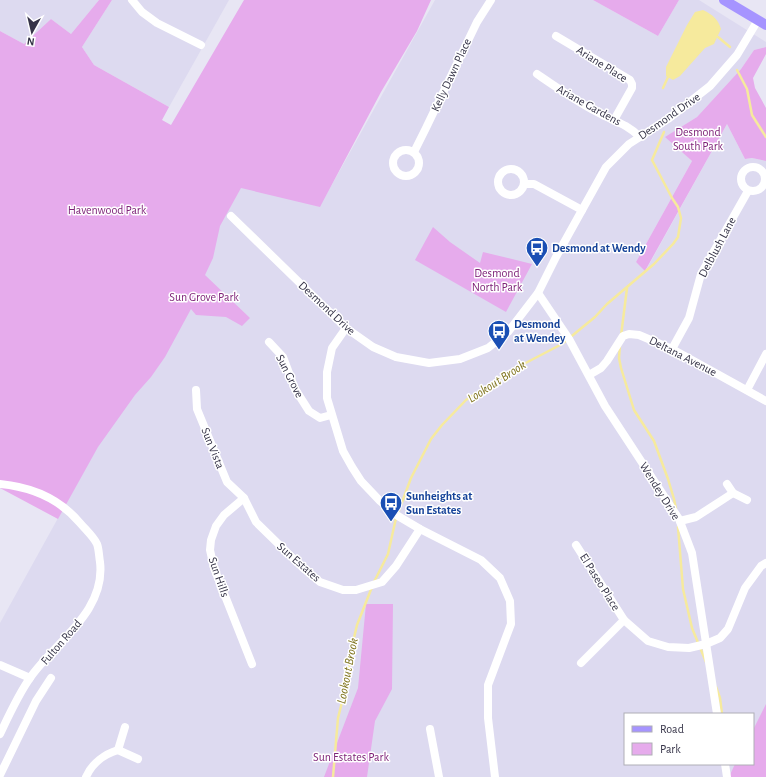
<svg xmlns="http://www.w3.org/2000/svg" width="766" height="777" viewBox="0 0 766 777" font-family="'Alegreya Sans',sans-serif">
<style>
.residential{fill:#dddaf0;fill-rule:evenodd}
.green{fill:#e6abec}
.water{fill:#f6ea9d}
.lines{fill:none;stroke-linecap:round;stroke-linejoin:round}
.stream{stroke:#f6ea9d;stroke-width:2.5}
.minor{stroke:#fff;stroke-width:8}
.major{stroke:#a694ff;stroke-width:10}
.labels{text-anchor:middle;dominant-baseline:central;stroke-width:3;stroke-linejoin:round;paint-order:stroke}
.street-label{font-size:12px;fill:#363448;stroke:#fff}
.park-label{font-size:12px;fill:#7e2378;stroke:#fff}
.transit-label{font-size:12px;font-weight:bold;fill:#164399;stroke:#fff;text-anchor:start}
.water-label{font-size:13px;font-style:italic;fill:#80741e;stroke:#fff}
</style>
<rect width="100%" height="100%" fill="#e8e6f4"/>
<g class="residential">
<path d="M0 0H99L71 34 51 19 24 44 0 31Z"/>
<path d="M112 0H229L169 107 94 65 82 47Z"/>
<path d="M435 0H593L658 36 679 0H699L766 42V47L754 50 741 69 697 117 666 137 692 161 636 262 646 270 727 124 745 159 752 158 766 161V761L757 777H0V623L251 169 320 206ZM625 714H753V764H625Z"/>
</g>
<g class="green">
<path d="M99 0H112L82 47 94 65 169 107 162 120 171 125 244 0H431L417 31 381 92 320 207 241 188 220 226 213 258 205 275 250 318 242 326 226 317 196 315 191 309 165 357 151 377 135 395 98 447 58 519 0 488V31L24 44 51 19 71 34Z"/>
<path d="M593 0H679L658 36Z"/>
<path d="M766 47V54L753 78 755 88 766 108V161L752 158 745 159 727 124 645 271 636 262 692 161 665 137 697 117 741 69 754 50Z"/>
<path d="M433 227 450 242 480 263 483 252 532 264 506 312 415 260Z"/>
<path d="M366 604H393L392 689 375 721 367 777H324L358 688Z"/>
<path d="M766 704V777H729L735 764H753V730Z"/>
</g>
<path class="water" d="M703 10C713 15 718 19 721 29L714 44 705 48 680 76 673 80 666 76V67L687 25 695 12Z"/>
<g class="lines">
<g class="stream">
<path d="M718 37 730 47"/>
<path d="M737 70 747 89 752 115 766 137"/>
<path d="M663 88 668 77"/>
<path d="M621 336 627 288"/>
<path d="M620 345 619 358 621 368 634 410 654 441 668 479 674 499 676 509"/>
<path d="M398 513 411 478 431 439 442 425 466 400 516 368 562 344 595 317 607 304 654 264 673 244 678 237 681 218 678 207 672 198 652 160 664 132"/>
<path d="M678 527 683 589 692 628 706 662"/>
<path d="M374 582 388 554 396 518"/>
<path d="M716 687 720 698 722 714"/>
<path d="M333 777 338 718 347 682 353 642 357 625 372 587"/>
</g>
<g class="minor">
<path d="M132 0 142 12 157 23 201 45"/>
<path d="M556 36 630 80 632 84V88L614 120"/>
<path d="M537 74C556 87 576 101 597 112 613 121 626 123 640 137"/>
<circle cx="406" cy="163" r="13"/>
<path d="M414 152 426 128 477 22 491 0"/>
<circle cx="753" cy="179" r="12"/>
<circle cx="511" cy="182" r="13"/>
<path d="M524 184H534L582 210"/>
<path d="M231 216 346 328 373 347 396 357 429 363 460 359 488 348 508 332 538 293 556 257 606 167 629 144 668 119 710 86 737 55 758 20"/>
<path d="M538 293 569 339 605 406 679 519 692 553 717 714"/>
<path d="M346 328 332 348 327 372V398L343 451 352 467 361 481 380 501 398 516 420 529 481 560 500 578 510 601 511 624 488 685V718L495 777"/>
<path d="M269 342 283 357 295 389 309 411 320 418 331 415"/>
<path d="M672 349 689 318 701 274 748 191"/>
<path d="M589 375 601 368 607 361 623 336 629 334 639 335 672 349 766 401"/>
<path d="M196 390 197 409 227 482 244 498 256 522 303 568 320 582 343 590H356L382 582 396 566 420 529"/>
<path d="M747 390 766 354"/>
<path d="M0 484C32 487 59 498 80 523 85 529 93 536 97 544 99 549 99 557 100 562 106 612 55 642 30 678 18 695 9 715 0 734"/>
<path d="M727 484 733 493 747 500"/>
<path d="M244 498 224 515 216 526 211 540 210 550 214 568 252 664"/>
<path d="M680 521 696 517 733 493"/>
<path d="M576 545 624 620 648 641 668 647 689 648 706 644 720 638 728 629 745 588 761 566 766 563"/>
<path d="M581 663 624 620"/>
<path d="M0 665 30 678"/>
<path d="M125 727 118 750 138 759"/>
<path d="M430 729 439 777"/>
<path d="M725 764 727 777"/>
<path d="M0 775 36 701 51 678"/>
<path d="M86 777C92 763 105 754 118 750"/>
</g>
<path class="major" d="M724 0 766 25"/>
</g>
<defs>
<g id="bus-pin" transform="scale(1.15)"><path d="M0 17L-7.5 6A9.5 9.5 0 1 1 7.5 6Z" fill="#1a4fb4" stroke="#fff"/><path d="M-5-6H5V4H4V6H2V4H-2V6H-4V4H-5ZM-3.5-4V0h7V-4ZM-3.5 1.2v1.5H-2V1.2ZM2 1.2v1.5H3.5V1.2Z" fill="#fff"/></g>
</defs>
<g fill-rule="evenodd">
<use href="#bus-pin" x="537" y="248"/>
<use href="#bus-pin" x="499" y="331"/>
<use href="#bus-pin" x="391" y="503"/>
</g>
<g class="labels">
<g class="street-label">
<text transform="translate(602 64) rotate(32)">Ariane Place</text>
<text transform="translate(451 75) rotate(-65)">Kelly Dawn Place</text>
<text transform="translate(589 105) rotate(29)">Ariane Gardens</text>
<text transform="translate(669 116) rotate(-35)">Desmond Drive</text>
<text transform="translate(717 247) rotate(-62)">Delblush Lane</text>
<text transform="translate(327 308) rotate(43)">Desmond Drive</text>
<text transform="translate(683 356) rotate(27)">Deltana Avenue</text>
<text transform="translate(290 376) rotate(63)">Sun Grove</text>
<text transform="translate(213 448) rotate(68)">Sun Vista</text>
<text transform="translate(660 491) rotate(58)">Wendey Drive</text>
<text transform="translate(299 562) rotate(41)">Sun Estates</text>
<text transform="translate(219 577) rotate(71)">Sun Hills</text>
<text transform="translate(600 582) rotate(58)">El Paseo Place</text>
<text transform="translate(61 642) rotate(-49)">Fulton Road</text>
</g>
<g class="park-label">
<text x="698" y="132">Desmond<tspan x="698" dy="14">South Park</tspan></text>
<text x="107" y="210">Havenwood Park</text>
<text x="497" y="273">Desmond<tspan x="497" dy="14">North Park</tspan></text>
<text x="204" y="297">Sun Grove Park</text>
<text x="351" y="757">Sun Estates Park</text>
</g>
<g class="transit-label">
<text x="552" y="248">Desmond at Wendy</text>
<text x="514" y="324">Desmond<tspan x="514" dy="14">at Wendey</tspan></text>
<text x="406" y="496">Sunheights at<tspan x="406" dy="14">Sun Estates</tspan></text>
</g>
<g class="water-label">
<text transform="translate(497 382) rotate(-33)">Lookout Brook</text>
<text transform="translate(348 671) rotate(-79)">Lookout Brook</text>
</g>
</g>
<rect x="624" y="713" width="130" height="52" fill="#ffffff" stroke="#afaeb6"/>
<rect x="632" y="726" width="20" height="6" fill="#a694ff" stroke="#afaeb6"/>
<text x="660" y="733" font-size="12" fill="#363448">Road</text>
<rect x="632" y="743" width="20" height="12" fill="#e6abec" stroke="#afaeb6"/>
<text x="660" y="753" font-size="12" fill="#363448">Park</text>
<g transform="translate(32 32) rotate(188)" stroke="#ffffff" stroke-width="3" paint-order="stroke">
<path d="M0-3L7 15L0 10L-7 15Z" fill="#363448"/>
<text y="-6" font-size="11" font-weight="bold" text-anchor="middle" fill="#363448">N</text>
</g>
</svg>
